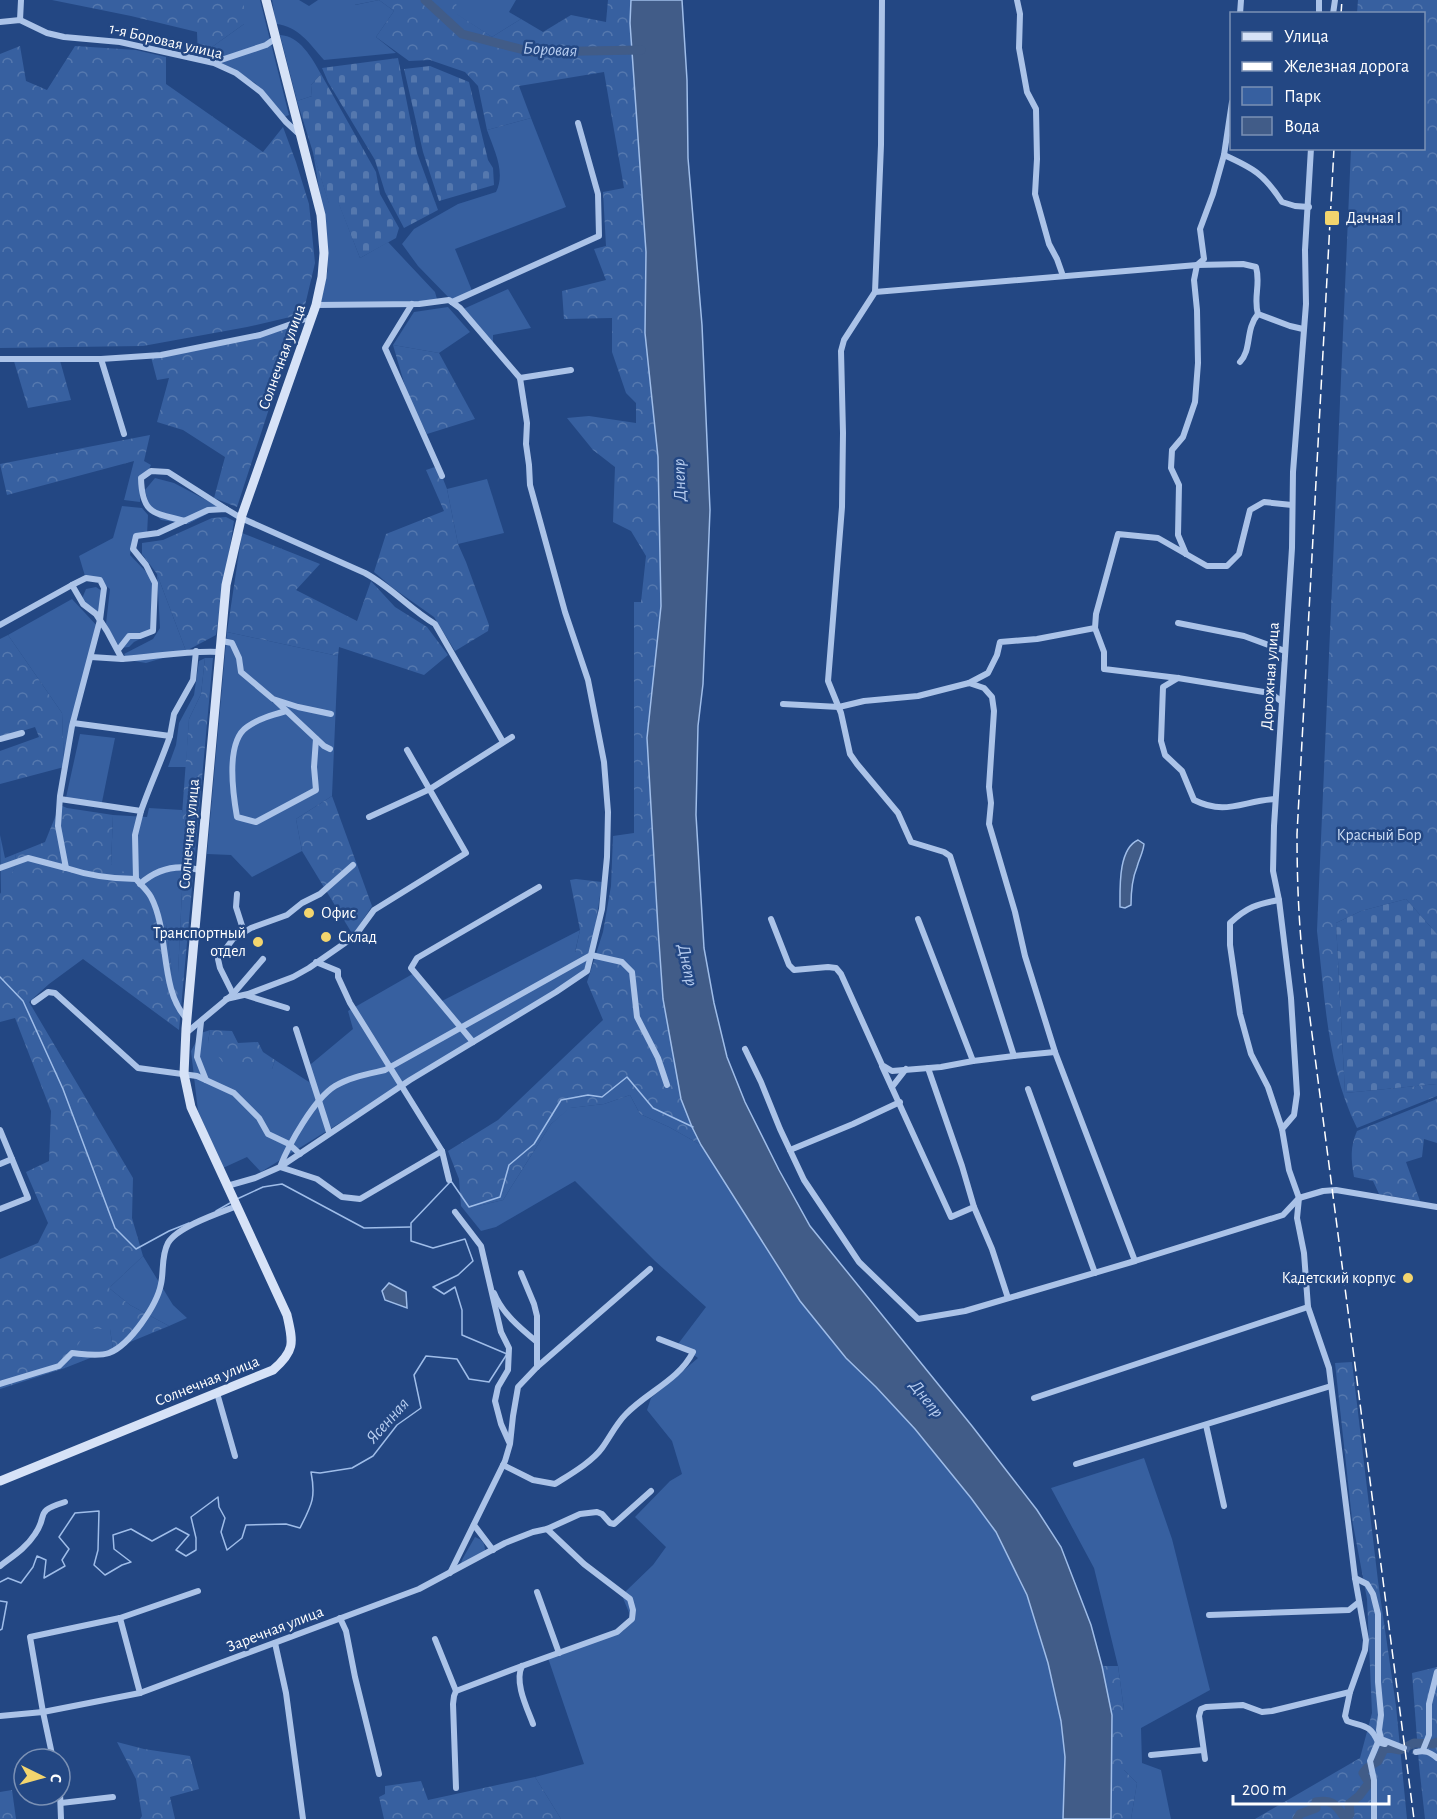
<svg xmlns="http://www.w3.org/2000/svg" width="1437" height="1819" viewBox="0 0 1437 1819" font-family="'Alegreya Sans',sans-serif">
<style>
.green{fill:#3760a0}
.forest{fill:url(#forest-crowns)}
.cemetery{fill:url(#cemetery-stones)}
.water{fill:#415c88;stroke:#9fbde9;stroke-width:1.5}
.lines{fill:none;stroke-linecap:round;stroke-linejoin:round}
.stream{stroke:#9fbde9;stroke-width:1.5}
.river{stroke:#415c88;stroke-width:9}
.street-tunnel{stroke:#446396;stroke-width:6;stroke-dasharray:6 3;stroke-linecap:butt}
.street{stroke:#abc3e8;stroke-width:6}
.secondary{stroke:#d6e2f7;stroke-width:9}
.rail{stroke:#fff;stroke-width:1.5;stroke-dasharray:10 4.5;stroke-linecap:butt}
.poi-dot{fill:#f3d56e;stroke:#234783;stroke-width:2}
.labels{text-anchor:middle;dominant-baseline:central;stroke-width:5;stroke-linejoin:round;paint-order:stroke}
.street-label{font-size:16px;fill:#fff;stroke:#234783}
.poi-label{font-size:16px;fill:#fff;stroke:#234783;text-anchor:start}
.park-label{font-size:16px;fill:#cfdff6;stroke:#234783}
.water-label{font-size:18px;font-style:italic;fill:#b7cdf0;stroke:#234783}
</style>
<defs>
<pattern id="forest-crowns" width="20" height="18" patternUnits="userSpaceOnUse" patternTransform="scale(1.5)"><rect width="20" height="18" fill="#3760a0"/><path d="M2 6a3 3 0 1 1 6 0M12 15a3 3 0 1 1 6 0" fill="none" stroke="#5578ae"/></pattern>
<pattern id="cemetery-stones" width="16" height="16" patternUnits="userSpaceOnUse" patternTransform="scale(1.5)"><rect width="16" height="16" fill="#3760a0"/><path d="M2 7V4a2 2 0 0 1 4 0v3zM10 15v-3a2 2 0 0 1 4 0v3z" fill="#5578ae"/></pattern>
</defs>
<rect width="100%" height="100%" fill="#234783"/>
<g class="green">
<path d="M244 0H260L289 115 284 117 255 83 223 64 198 57 244 24Z"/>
<path d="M272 0H299L309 6 318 0H354L355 5 379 0 394 11 376 37 396 53 324 60C310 44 298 26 276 24Z"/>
<path d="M456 0H516L509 12 521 19 492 37 456 14Z"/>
<path d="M280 35C300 36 312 58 321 74L311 85 312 96 297 101Z"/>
<path d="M531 118 566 207 455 249 473 293 453 302 418 266 402 244 414 229 458 204 496 192C506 172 494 150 487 130Z"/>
<path d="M313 152 329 203 338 201 360 258 388 242 435 292 437 299 411 303 321 302 328 269 324 219Z"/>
<path d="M508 289 531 328 493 335V344L461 310Z"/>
<path d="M448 307 470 332 439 353 393 345 414 312Z"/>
<path d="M134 461H144L151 465 140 488V502L124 500Z"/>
<path d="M155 478 174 483 229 512 213 511 188 524 161 520 149 507 145 490Z"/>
<path d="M487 479 504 533 458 544 447 489Z"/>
<path d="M122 506 142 508 148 515 147 535 133 537 130 555 153 579 150 634 134 642 129 647 120 648 106 624 110 589 98 579 85 576 79 556 113 538Z"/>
<path d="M157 574 186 651 146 663 128 660 124 654 153 639 160 628Z"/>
<path d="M96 587 102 591 99 619 81 601 86 589Z"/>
<path d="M72 599 99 628 64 767 62 713 8 635Z"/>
<path d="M227 632 338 656 332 796 296 819 302 851 252 877 231 855 207 854Z"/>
<path d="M205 658 201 694 189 719 186 767H168L176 745 179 723 194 695 199 661Z"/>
<path d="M80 734 115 738 101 807 65 802Z"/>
<path d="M149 808 182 810 185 830 178 974H172L166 924 111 864 113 815 147 817Z"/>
<path d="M0 835 5 858 15 854 17 864 1 895Z"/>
<path d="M580 930 575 952 589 956 587 974 468 1043 261 1172 247 1157 223 1168 198 1111 191 1051 201 1033 210 1030 208 1042 272 1069 275 1060 309 1082 311 1064 353 1029 348 1011 416 972 440 1002Z"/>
<path d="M630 1095 640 1114 669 1127 701 1145 800 1301 846 1358 876 1387 915 1429 971 1498 996 1532 1027 1595 1048 1663 1061 1721 1065 1757 1063 1819H561L535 1777 584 1764 547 1655 623 1631 632 1620 623 1598 625 1592 653 1565 666 1547 635 1517 670 1481 682 1474 672 1441 647 1410 651 1398 698 1358 678 1344 706 1307 655 1261 575 1181 496 1227 481 1231 461 1206H478L503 1200 551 1124 569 1108 604 1104Z"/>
<path d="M143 1256 173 1305 187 1318 169 1326 130 1305 109 1288Z"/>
<path d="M86 1329H110L113 1349 65 1368Z"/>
<path d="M1144 1458 1172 1539 1210 1690 1141 1728 1142 1763 1161 1770 1171 1819H1131L1137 1783 1124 1770V1710L1118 1666 1094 1568 1051 1488Z"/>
<path d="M475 1537C483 1540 485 1543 485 1552L458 1570 463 1558Z"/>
</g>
<g class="forest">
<path d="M52 0H244V24L198 57 197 32 131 16Z"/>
<path d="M354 0H456L457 14 492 37 521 19 543 32 571 15 606 22 608 0H631L630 23 646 252 645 333 658 457 661 606 647 738 658 928 663 999 681 1099 692 1127 701 1145 669 1127 640 1114 630 1095 604 1104 570 1108 551 1124 503 1200 478 1206H461L459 1179 448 1151 498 1120 603 1020 587 982 603 932 611 886 613 836 634 833V602H641L646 556 631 531 613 522 615 467 593 450 567 418 589 416 636 423V403L626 393 612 352V318L564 319 562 291 606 280 594 249 606 246 603 192 624 188 604 72 519 86 531 118 487 130 478 86 465 72 430 60 409 61 376 37 394 11 379 0 354 5Z"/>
<path d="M1358 0H1437V934L1406 899 1361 911 1336 923 1345 1093 1437 1084V1096L1357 1128C1327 1068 1325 997 1317 931L1351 149 1424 148V14L1357 13Z"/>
<path d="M20 46 26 81 47 90 75 46 136 50 166 57V84L263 152 283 127 296 162 309 204 315 263 303 314 247 327 143 346 0 348V54Z"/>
<path d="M296 326 237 507 214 498 225 457 183 430 157 422 169 378 157 380 151 357Z"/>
<path d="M393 345 439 353 475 419 427 434 407 393Z"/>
<path d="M59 357 71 400 28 408 13 358Z"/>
<path d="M150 435 144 461H134L7 495 0 464Z"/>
<path d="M438 466 447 489 458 544 466 562 489 625 488 631 455 651 434 617 393 588 374 572 386 534 444 511 426 470Z"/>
<path d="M226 517 234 521 216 635 186 651 157 574 142 554V543L163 540 212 518Z"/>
<path d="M242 533 320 564 296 590 357 621 371 581 395 607 427 627 448 655 424 675 339 647 338 656 227 632Z"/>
<path d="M8 635 62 713 64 767 0 784V751L39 737 35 727 0 738V639Z"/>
<path d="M205 658H213L179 1030 83 959 49 984 29 1002 133 1178 132 1218 143 1256 109 1288 130 1305 169 1326 113 1349 110 1329H87L65 1368 0 1389V1259L38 1243 48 1223 26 1172 49 1161 51 1111 15 1018 0 1022V894L17 864 15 854 45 842 60 805 67 808 113 815 111 864 147 886 166 924 172 973H178L185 830 182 815 189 719 201 694Z"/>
<path d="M332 796 372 906 353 935 302 851 296 819Z"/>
<path d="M576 879 602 882 594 936 589 956 575 953 580 930 570 880Z"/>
<path d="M210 1030 232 1031 238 1043 258 1042 263 1052 275 1060 272 1069 225 1066 208 1042Z"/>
<path d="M1437 1099V1143L1424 1139 1422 1157 1406 1162 1420 1201 1379 1194 1373 1181 1354 1177C1351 1159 1350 1147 1357 1131Z"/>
<path d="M1352 1362 1378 1581 1396 1706 1407 1819H1255L1360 1758 1372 1713 1367 1599 1352 1519 1335 1363Z"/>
<path d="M1102 1666H1118L1124 1710V1770L1137 1783 1131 1819H1111L1112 1800Z"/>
<path d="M1437 1667V1819H1425L1419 1765 1412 1673Z"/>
<path d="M117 1742 144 1749 190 1756 199 1789 170 1797 175 1819H140L142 1816 136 1779Z"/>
<path d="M535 1777 561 1819H384L379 1797 385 1794V1786L421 1781 428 1800Z"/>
<path d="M12 1790 16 1819H0V1792Z"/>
</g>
<g class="cemetery">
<path d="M398 58 417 153 438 210 404 228 385 192 375 160 328 82 322 68Z"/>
<path d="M430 66 469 82 488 160 493 168 494 185 439 201 423 152 404 69Z"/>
<path d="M321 74 376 172 380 194 399 228 396 238 360 258 338 202 329 204 297 101 312 96 311 85Z"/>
<path d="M1406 899 1437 934V1084L1345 1093 1336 923 1361 911Z"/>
</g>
<g class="water">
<path d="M631 0H682L687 80 688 158 702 325 710 510 703 684 698 726 696 815 704 948 714 1003 727 1057 745 1102 779 1170 810 1226 972 1426 1037 1510 1061 1547 1091 1625 1102 1666 1112 1715 1111 1819H1063L1065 1757 1061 1721 1048 1663 1027 1595 996 1532 971 1498 915 1429 876 1387 846 1358 800 1301 701 1145 692 1127 681 1099 663 999 658 928 647 738 661 606 658 457 645 333 646 252 630 23Z"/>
<path d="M1138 840 1144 844C1143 853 1139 859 1137 867 1132 879 1131 892 1131 905L1125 908 1120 907C1120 888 1118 849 1138 840Z"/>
<path d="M389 1283 406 1292 407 1308 385 1300 382 1291Z"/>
</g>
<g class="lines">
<g class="stream">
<path d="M0 977 23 1001 63 1089 115 1228 136 1249 169 1231 189 1223"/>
<path d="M237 1199 263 1187 282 1184 364 1228 410 1227"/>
<path d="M216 1211 230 1203"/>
<path d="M0 1582 8 1578 21 1583 33 1567 37 1556 46 1560 44 1578 65 1566 62 1560 69 1549 59 1537 75 1513 99 1511 98 1550 94 1565 105 1575 122 1565 131 1562 114 1549 113 1535 131 1529 152 1541 176 1528 189 1535 176 1550 186 1556 196 1550V1538L191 1517 218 1497 219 1507 225 1518 221 1532 227 1550 242 1538 246 1525 286 1524 300 1528C312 1504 316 1498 311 1472L320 1473 352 1468 373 1456 397 1425 421 1408 414 1375 426 1356 457 1359 469 1379 489 1382 507 1354 462 1335V1310L455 1287 444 1294 433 1287 458 1275 473 1261 465 1239 433 1248 411 1241V1223L451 1181 469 1207 500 1197 509 1165 534 1144 561 1100 588 1095 602 1097 627 1077 653 1108 693 1127"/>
<path d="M0 1601 7 1602 2 1629 0 1630"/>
</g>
<g class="river">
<path d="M425 0 462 34 532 52 641 50"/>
<path d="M1297 1819 1300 1814 1316 1808V1802C1333 1799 1336 1805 1345 1818L1350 1815 1349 1804 1359 1796 1369 1783 1363 1773 1367 1768 1378 1761 1385 1747 1400 1750 1414 1743 1433 1744 1437 1742"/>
</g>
<path class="street-tunnel" d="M1404 1748 1416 1752"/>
<g class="street">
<path d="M882 0 881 145 875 292 1197 265 1243 264 1256 267C1261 284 1253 298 1258 314L1290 326 1303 329"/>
<path d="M1017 0 1020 14 1019 48 1027 92 1036 109 1037 159 1035 194 1049 244 1057 259 1063 276"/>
<path d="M1319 0V14"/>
<path d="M1240 14 1241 0"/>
<path d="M1333 14 1335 0"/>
<path d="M20 20 21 0"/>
<path d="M0 22 20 20 47 33 64 37 120 42 214 63 236 73 261 92 286 122 299 134"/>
<path d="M215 62 266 45 276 38"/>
<path d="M1224 155C1253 168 1264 174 1282 202L1295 206 1309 207"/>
<path d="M875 292 844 340 841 351 843 433 842 507 828 681 841 713 850 754 857 764 898 813 911 842 944 852 950 856 1014 1056 1055 1052 1135 1261 1283 1215 1299 1198"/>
<path d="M452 302 599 236 598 194 578 123"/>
<path d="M412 304 385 348 442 476"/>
<path d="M0 359H101L161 355 260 335 311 317"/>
<path d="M101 359 124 434"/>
<path d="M1240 362C1252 350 1245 329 1258 314"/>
<path d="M520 378 571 370"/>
<path d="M185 521C154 513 142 515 141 478L151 471 168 472 226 509"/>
<path d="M1186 554 1178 535 1179 485 1171 468 1172 450 1183 437 1195 402 1198 363 1197 310 1194 280 1197 265 1204 259 1200 229 1213 194 1224 155 1232 102"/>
<path d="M1178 623 1244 636 1285 651"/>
<path d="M0 625 72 585 83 604 96 614 107 631 122 659C155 657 188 650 220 652"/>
<path d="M1095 628 1104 652V669L1178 678 1270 693 1281 701"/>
<path d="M222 641 232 643 239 658 241 672 273 699 298 707 331 714"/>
<path d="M118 650 129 636H140L153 631 155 583 146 565 133 549 136 536 158 533 208 510 226 509 241 518 365 573C391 587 410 609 435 624L503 742"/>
<path d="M91 657 122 659"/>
<path d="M1178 678 1163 687 1161 741 1165 755 1182 771 1194 800C1226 816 1242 801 1275 799"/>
<path d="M969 683 988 673 997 655 1000 642 1037 639 1095 628 1096 614 1118 534 1158 538 1207 566H1227L1239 554 1250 510 1264 502 1292 505"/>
<path d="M276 701 324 746 330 749"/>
<path d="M783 704 839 707 864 701 918 696 969 683 984 688 992 697 994 711 989 787 991 803 989 824 1015 912 1025 956 1055 1052"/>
<path d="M286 711C272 715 258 719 247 727 225 742 233 794 237 817L256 822 316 790 314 767 316 739"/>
<path d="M73 723 170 736 174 714 193 680 196 651"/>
<path d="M0 739 22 733"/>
<path d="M60 799 141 811C150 785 161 762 170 736"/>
<path d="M369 817 430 789 512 737"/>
<path d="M0 868 28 858 66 868 58 826 60 796 72 726 100 620 104 588 100 580 86 578 72 585"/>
<path d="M66 868C90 876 112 879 136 879L135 835 141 811"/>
<path d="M136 879C141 885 148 891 151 897 170 933 159 990 187 1019"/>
<path d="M140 884C158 868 178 864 200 870"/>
<path d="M237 894 236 907 244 932"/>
<path d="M1279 900C1257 904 1247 907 1230 923V945L1240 1014 1251 1054 1268 1087 1282 1129"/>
<path d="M771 919 789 965 794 970 828 967 836 968 841 974 882 1065 892 1071 941 1067 973 1061 1014 1056"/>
<path d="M918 919 973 1061"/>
<path d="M316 962 338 971V977L350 1003 442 1151 449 1180"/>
<path d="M233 994 220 968 218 959 233 939 251 928 287 915 302 903 320 894 353 865"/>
<path d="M245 995 287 1008"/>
<path d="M226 999 248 994 293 977 309 968 355 936 374 910 466 853 407 750"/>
<path d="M34 1002 48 992 55 993 138 1068 197 1076 234 1093 259 1118 268 1134 289 1144 300 1154"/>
<path d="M201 1022 197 1057 206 1080"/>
<path d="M296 1029 329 1132"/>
<path d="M185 1034 233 994 263 959"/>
<path d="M473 1042 411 968 417 958 539 887"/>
<path d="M745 1049 761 1082 780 1129 804 1180 859 1262 918 1319 965 1311 1135 1261"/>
<path d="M882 1066 951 1217 974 1207 992 1249 1008 1298"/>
<path d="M928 1068 962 1166 974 1207"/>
<path d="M892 1087 906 1069"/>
<path d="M1028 1089 1095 1273"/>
<path d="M0 1130 12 1159 0 1164"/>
<path d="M790 1150 853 1124 900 1102"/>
<path d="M442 1151 360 1199 342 1197 317 1179 280 1167 410 1080 556 992 587 971 591 955 622 962 632 972 637 1017 658 1058 667 1085"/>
<path d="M227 1186 255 1178 280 1167C289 1144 314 1099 335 1086 350 1077 368 1074 385 1070L591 955 602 909 607 857 608 812 604 762 588 680 565 612 530 485 529 465 526 444 527 423 520 378 460 308 449 300 419 304 316 305"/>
<path d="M1299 1198 1323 1191 1336 1190 1437 1207"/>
<path d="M0 1209 28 1198 12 1159"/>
<path d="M455 1212 481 1246 501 1332 509 1348 508 1370 498 1387 495 1401 501 1424 509 1442"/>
<path d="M521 1273 534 1304 537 1316V1341"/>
<path d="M494 1293C502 1313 520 1328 537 1342V1367"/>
<path d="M0 1384 59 1366 72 1353C83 1354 98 1357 109 1353 130 1345 157 1305 161 1284 164 1271 161 1256 168 1243 177 1227 219 1213 237 1206"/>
<path d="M217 1393 235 1456"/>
<path d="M1034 1398 1308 1307"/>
<path d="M1206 1425 1224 1506"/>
<path d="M1076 1464 1331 1386"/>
<path d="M503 1465 533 1480 555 1484C569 1475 592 1462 602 1448 610 1437 616 1424 626 1414 647 1392 679 1380 693 1352L659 1339"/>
<path d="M474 1525 493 1550"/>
<path d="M0 1566C13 1556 26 1548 35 1534 49 1514 33 1512 65 1502"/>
<path d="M450 1573 505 1461 510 1444 513 1416 518 1387 537 1367 650 1269"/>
<path d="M1355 1578 1367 1584 1373 1594 1378 1614V1682L1381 1715 1379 1730 1381 1739 1404 1748"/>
<path d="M537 1592 559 1653"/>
<path d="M1209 1615 1349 1610 1359 1602"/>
<path d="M120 1618 140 1693"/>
<path d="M340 1618 346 1631 355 1677 379 1774"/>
<path d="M435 1639 456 1691"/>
<path d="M275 1643 286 1693 303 1819"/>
<path d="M522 1666C514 1682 527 1708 533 1724"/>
<path d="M1350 1692 1345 1716 1347 1721C1364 1727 1370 1724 1378 1742L1385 1744"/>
<path d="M0 1716 43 1712 140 1693 419 1589 505 1543 533 1532 547 1529 580 1514 597 1512 602 1514 610 1523 614 1524 651 1491"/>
<path d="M1423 1750 1429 1735V1704L1437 1672"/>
<path d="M1416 1752C1425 1750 1430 1752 1437 1758"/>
<path d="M1151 1755 1203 1750"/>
<path d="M53 1759 43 1712 30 1637 120 1618 198 1591"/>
<path d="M1205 1759 1199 1716 1201 1709 1206 1707 1243 1705 1262 1712 1272 1711 1350 1692 1365 1650 1366 1640 1355 1578 1329 1368 1308 1307 1304 1253 1297 1218 1299 1198 1289 1170 1282 1129 1294 1115 1297 1094 1291 998 1279 900 1273 871 1274 826 1292 548 1293 472 1306 304 1305 250 1311 148"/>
<path d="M456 1788 453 1704 454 1696 456 1691 522 1666 617 1632 632 1619 633 1610 630 1599 584 1564 547 1529"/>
<path d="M60 1792 61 1819"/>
<path d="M61 1803 113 1797"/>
<path d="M1374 1819V1780L1370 1761 1378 1742"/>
</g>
<path class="secondary" d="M0 1481 273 1370C296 1350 293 1342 287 1315L191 1107 184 1074 186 1029 226 585 242 515 316 305 322 277 324 253 321 215 266 0"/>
<g class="rail">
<path d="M1341 14 1342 0"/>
<path d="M1334 148 1297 834C1297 884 1299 931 1305 980L1414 1819"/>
</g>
</g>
<g class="poi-dot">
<rect x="1324" y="210" width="16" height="16" rx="3"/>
<circle cx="309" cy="913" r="6"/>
<circle cx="326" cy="937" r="6"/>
<circle cx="258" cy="942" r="6"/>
<circle cx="1408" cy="1278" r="6"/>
</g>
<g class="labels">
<g class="street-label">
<text transform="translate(166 41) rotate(13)">1-я Боровая улица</text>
<text transform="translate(282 357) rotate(-70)">Солнечная улица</text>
<text transform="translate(1270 676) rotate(-86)">Дорожная улица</text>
<text transform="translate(189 834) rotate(-85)">Солнечная улица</text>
<text transform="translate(207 1381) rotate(-22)">Солнечная улица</text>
<text transform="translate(275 1629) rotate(-21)">Заречная улица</text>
</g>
<g class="poi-label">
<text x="1346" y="218">Дачная I</text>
<text x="321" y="913">Офис</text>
<text x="246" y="933" text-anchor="end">Транспортный<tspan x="246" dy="18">отдел</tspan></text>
<text x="338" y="937">Склад</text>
<text x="1396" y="1278" text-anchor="end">Кадетский корпус</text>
</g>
<g class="park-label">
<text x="1379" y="835">Красный Бор</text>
</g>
<g class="water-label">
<text transform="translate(550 50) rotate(3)">Боровая</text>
<text transform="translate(680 480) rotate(-92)">Днепр</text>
<text transform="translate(687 965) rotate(78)">Днепр</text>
<text transform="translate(926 1399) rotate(51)">Днепр</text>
<text transform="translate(388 1421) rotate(-48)">Ясенная</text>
</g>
</g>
<rect x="1230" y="12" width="195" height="138" fill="#234783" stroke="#7b91b5" stroke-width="1.5"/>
<rect x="1242" y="32" width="30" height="9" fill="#d6e2f7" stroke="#7b91b5" stroke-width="1.5"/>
<text x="1284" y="42" font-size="18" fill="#ffffff">Улица</text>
<rect x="1242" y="62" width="30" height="9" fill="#ffffff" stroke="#7b91b5" stroke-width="1.5"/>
<text x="1284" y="72" font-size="18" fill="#ffffff">Железная дорога</text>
<rect x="1242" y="87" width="30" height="18" fill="#3760a0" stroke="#7b91b5" stroke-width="1.5"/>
<text x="1284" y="102" font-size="18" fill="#ffffff">Парк</text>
<rect x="1242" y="117" width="30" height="18" fill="#415c88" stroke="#7b91b5" stroke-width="1.5"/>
<text x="1284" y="132" font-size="18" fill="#ffffff">Вода</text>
<g transform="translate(42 1777) rotate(95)"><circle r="28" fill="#234783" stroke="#7b91b5" stroke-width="1.5"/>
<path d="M0-4.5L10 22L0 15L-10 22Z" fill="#f3d56e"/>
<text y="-9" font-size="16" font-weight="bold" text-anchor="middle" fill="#ffffff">С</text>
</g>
<path d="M1233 1795v9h156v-9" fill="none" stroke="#ffffff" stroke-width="3"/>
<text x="1242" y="1795" font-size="18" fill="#ffffff" stroke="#234783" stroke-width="4.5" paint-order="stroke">200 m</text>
</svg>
